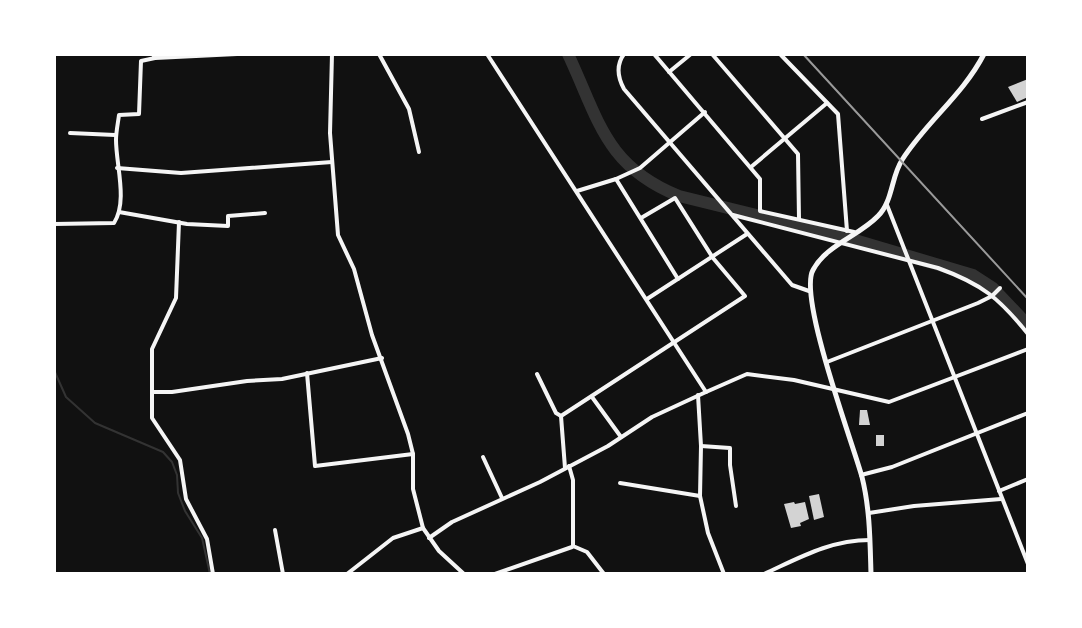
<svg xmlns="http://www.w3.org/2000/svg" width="1082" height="628" viewBox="0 0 1082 628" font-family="Commissioner,sans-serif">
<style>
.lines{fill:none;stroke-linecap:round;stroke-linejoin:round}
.stream{stroke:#333;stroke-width:2}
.river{stroke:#333;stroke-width:12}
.building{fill:#d3d3d3}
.minor{stroke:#f5f5f5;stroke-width:4}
.secondary{stroke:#f5f5f5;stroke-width:5}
.rail{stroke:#9a9a9a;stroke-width:2}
</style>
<rect width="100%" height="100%" fill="#111"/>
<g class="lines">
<path class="stream" d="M54 370 66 397 95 423 163 452 172 462 177 475 178 493 185 511 202 538 210 574"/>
<path class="river" d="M568 54C599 120 605 166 679 196L838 235 973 275 993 288 1028 325"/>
</g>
<g class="building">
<path d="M1028 79V97L1017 102 1008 87Z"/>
<path d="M860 410H867L870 425H859Z"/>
<rect x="876" y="435" width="8" height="11"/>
<path d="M819 494 824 517 814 520 809 496Z"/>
<path d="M794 502 795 504 805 502 809 519 800 523 801 526 791 528 784 504Z"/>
</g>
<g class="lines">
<g class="minor">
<path d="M153 54 155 58 237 54"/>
<path d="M332 54 330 133 338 235 354 269 372 335 408 434 413 454V489L423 528 439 551 464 574"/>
<path d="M379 54 409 109 419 152"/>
<path d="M487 54 706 392 747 374 794 380 889 402 1028 349"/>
<path d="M624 54C616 65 618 78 624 89L792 285 809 291"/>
<path d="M654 54 760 179V211L854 232"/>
<path d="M712 54 798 154 799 219"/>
<path d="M780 54 838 114 847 231"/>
<path d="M669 72 691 54"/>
<path d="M982 119 1028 102"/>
<path d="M70 133 115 135"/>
<path d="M751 167 827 103"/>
<path d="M117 168 181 173 332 162"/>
<path d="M616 179 678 279"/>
<path d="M577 191 616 179 640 168 705 112"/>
<path d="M887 205 1028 564"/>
<path d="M119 212 187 224 228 226V216L265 213"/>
<path d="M733 215 938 268C982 284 999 298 1028 334"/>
<path d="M54 224 114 223C128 201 116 165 116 140 116 132 118 123 119 115L139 114 141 61 155 58"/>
<path d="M647 299 747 234"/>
<path d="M827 362 978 303 992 296 1000 288"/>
<path d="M307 373 315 466 413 454"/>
<path d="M537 374 556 413 561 416 745 296 713 258 675 198 641 218"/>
<path d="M152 392V349L176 298 179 222"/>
<path d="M698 395 701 446 700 496 708 533 724 574"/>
<path d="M592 397 621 437"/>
<path d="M561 416 565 468"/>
<path d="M701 446 730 448V465L736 506"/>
<path d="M483 457 502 498"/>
<path d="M569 466 573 480V546L587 552 604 574"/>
<path d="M861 475 892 467 1028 413"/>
<path d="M620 483 700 496"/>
<path d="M999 491 1028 479"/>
<path d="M869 513 914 506 1001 499"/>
<path d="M275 530 283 574"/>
<path d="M429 538 452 522 540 482 608 446 652 417 706 392"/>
<path d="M213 574 207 539 186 499 180 460 152 418V392H172L247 381 282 379 382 358"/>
<path d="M347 574 393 538 423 528"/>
<path d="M495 574 572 547"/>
<path d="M764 574C799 558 830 540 870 540"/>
</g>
<path class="secondary" d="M871 574C870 541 870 509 862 477 852 441 798 297 813 270 826 245 859 236 878 216 893 201 891 177 902 160 926 122 963 95 984 54"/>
<path class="rail" d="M803 54 1028 299"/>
</g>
<rect width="1082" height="628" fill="none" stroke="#ffffff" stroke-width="112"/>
</svg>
